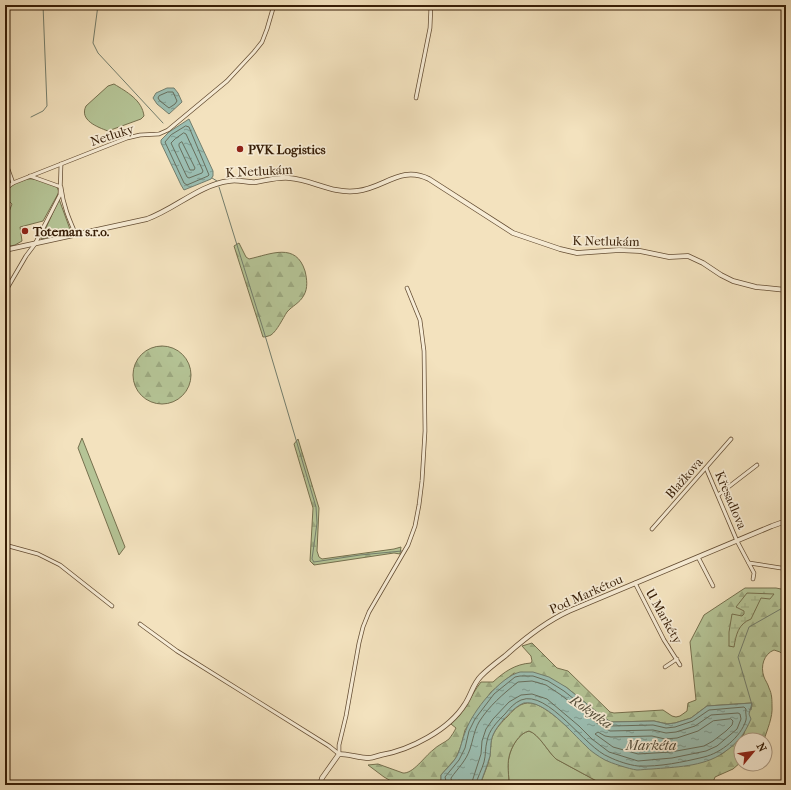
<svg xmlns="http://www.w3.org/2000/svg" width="791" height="790" viewBox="0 0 791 790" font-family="'IM FELL French Canon',serif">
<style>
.grass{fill:#b5c496;stroke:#76704e}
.forest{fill:url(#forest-firs);stroke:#76704e}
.wetland{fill:url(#wetland-marsh);stroke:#76704e}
.water{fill:url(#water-ripples);stroke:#737e6d}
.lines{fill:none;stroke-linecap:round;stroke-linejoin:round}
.shore{stroke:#686e5c;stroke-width:1}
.stream{stroke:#737e6d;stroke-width:1}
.minor-casing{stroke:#654e34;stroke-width:4.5}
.tertiary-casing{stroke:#654e34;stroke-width:5.5}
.minor{stroke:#f7ecd5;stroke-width:3}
.tertiary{stroke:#f7ecd5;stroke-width:4}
.poi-dot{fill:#8f2418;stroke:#f7ecd5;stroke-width:1.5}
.labels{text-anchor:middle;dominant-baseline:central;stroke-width:3.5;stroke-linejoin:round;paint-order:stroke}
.street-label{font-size:13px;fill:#361d06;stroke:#f7ecd5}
.poi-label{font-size:13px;font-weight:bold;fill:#361d06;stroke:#f7ecd5;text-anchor:start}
.water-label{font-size:14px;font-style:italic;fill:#544d3a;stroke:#f7ecd5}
</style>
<defs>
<pattern id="forest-firs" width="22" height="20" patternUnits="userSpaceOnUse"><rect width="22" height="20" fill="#b5c496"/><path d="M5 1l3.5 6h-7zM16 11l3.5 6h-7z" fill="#9ca880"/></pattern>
<pattern id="wetland-marsh" width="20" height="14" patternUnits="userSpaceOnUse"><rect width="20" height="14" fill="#b5c496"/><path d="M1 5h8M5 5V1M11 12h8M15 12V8" fill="none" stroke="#9ca880"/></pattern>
<pattern id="water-ripples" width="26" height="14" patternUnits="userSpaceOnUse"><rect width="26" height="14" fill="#9bbeb2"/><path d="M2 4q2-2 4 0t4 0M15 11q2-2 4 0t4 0" fill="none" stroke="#7f9a8f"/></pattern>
</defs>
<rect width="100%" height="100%" fill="#f3e2be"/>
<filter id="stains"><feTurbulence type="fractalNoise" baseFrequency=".005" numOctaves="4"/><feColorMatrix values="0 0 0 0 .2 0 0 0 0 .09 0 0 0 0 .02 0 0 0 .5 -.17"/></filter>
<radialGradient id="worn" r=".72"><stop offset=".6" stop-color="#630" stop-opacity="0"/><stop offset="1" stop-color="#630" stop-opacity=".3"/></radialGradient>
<g class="grass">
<path d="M114 84C127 92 142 100 144 116L141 119 108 131C97 127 79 120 86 106L108 86Z"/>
<path d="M27 179C37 178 47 183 57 187L59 192 43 221 20 227 22 241 15 245 5 247V222L12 204 5 197V191L15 183Z"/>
<path d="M59 199 71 232 41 239Z"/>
<path d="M82 438 125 547 119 555 78 448Z"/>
<path d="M529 731C539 734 548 752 556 759L604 785H509C509 776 507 765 509 757 511 747 519 733 529 731Z"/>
</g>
<g class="forest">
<path d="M239 243 246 257 249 259C271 254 296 242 305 271 307 279 308 288 304 295 300 303 292 306 287 312 283 318 277 331 271 335 269 336 265 337 263 337L234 246Z"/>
<circle cx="162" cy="375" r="29"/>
<path d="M298 439 319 508 317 551 319 557 322 559 394 549 401 547 400 554 394 553 314 565 310 561 313 508 294 444Z"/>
<path d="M745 588H776L786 590V658L780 652 774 650C764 654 760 666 764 677 765 680 768 684 769 688 772 694 772 700 772 706 773 717 767 730 764 740H741V762L733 769 715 777 712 785H604L556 759C548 752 539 734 529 731 519 733 511 747 509 757 507 765 509 776 509 785H480C483 776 488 766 490 756 491 749 490 742 493 735 496 728 502 722 508 716 514 709 521 702 531 703 547 705 575 734 586 746L722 754 736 742 744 734 751 703 707 706 691 718 675 723 667 724 654 721 611 722 603 717 566 687 514 673 491 692 465 730 461 746 456 758 441 775V781L444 785H425L414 783 413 785H398L384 777 368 765 378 764 403 773C413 774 425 756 433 750 438 745 444 743 449 739 452 735 454 732 456 728L451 724C465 712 470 696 481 682H493C504 672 515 664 531 663L532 661 531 656 522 646 532 643 557 668 568 671 610 712 614 713 663 710 672 716 676 717 680 716 687 711 688 703 696 700 690 642 704 615Z"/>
</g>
<path class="wetland" d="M747 593 774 594 770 599 761 598 751 619C738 624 736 635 734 647L729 646V632L732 614 742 616 744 614V611L736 607Z"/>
<g class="water">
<path d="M167 88H174L178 93 182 102 169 114 157 104 153 98 156 93Z"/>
<path d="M189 119 213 171V176L211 179 184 190 181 185 161 143V140L169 132Z"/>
<path d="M520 672H533L549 677 566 687 603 717 611 722 654 721 667 724 675 723 691 718 707 706 752 703 749 714 751 719C744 735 738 743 723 753 703 767 674 767 652 769 647 769 641 770 637 770 629 769 611 763 605 760 598 756 590 751 585 745 572 733 544 699 524 703 514 706 497 725 493 735 490 742 491 749 490 756 487 766 483 776 480 785H444L441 781V775C446 769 453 763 457 756 461 748 462 739 466 730 473 711 500 677 520 672Z"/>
</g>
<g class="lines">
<g class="shore">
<path d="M168 92H173L177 101 175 104 169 108 160 101 158 98 159 96Z"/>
<path d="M186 126 189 127 209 175 208 176 187 185 184 183 165 142 171 135Z"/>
<path d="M184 133 186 134 203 171 202 173 189 178 187 177 171 143 175 139Z"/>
<path d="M182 142 195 168 194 170H190L179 146V144Z"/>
<path d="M731 719 733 721 732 725 726 731 713 741 704 746 671 752 638 754 613 747 595 734 598 732 605 736 611 737 652 736 665 739 677 738 698 731 713 721Z"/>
<path d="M447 785 445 777 459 760 465 748 469 731 475 719 494 694 515 677 520 676H533L548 681 564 691 600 720 611 726 653 725 666 728 675 727 693 721 709 710 744 707 746 709C745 713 747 717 746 720 741 737 721 753 704 757 683 762 660 767 638 766 629 765 617 761 609 757 585 748 548 689 521 700 514 703 510 708 505 714 497 722 489 730 487 741 485 748 486 755 484 762 482 770 477 777 476 785"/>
<path d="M452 785 451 778C458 768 466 761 470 749 473 740 474 731 479 722 489 706 503 694 518 682L532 681 546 685 561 695 598 724 610 731 653 730 666 733 676 732 695 726 711 715 738 713 740 714 741 719 737 729 717 746 706 751 672 758 638 761 609 752 592 739 579 726 547 699 532 694 521 695 509 702 493 719 486 729 482 741 481 754 471 785"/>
</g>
<g class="stream">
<path d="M98 5 93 43 98 53 163 123"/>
<path d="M31 117 43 111 47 106 43 5"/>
<path d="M212 178 217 181"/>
<path d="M5 186 9 182"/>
<path d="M219 187 264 332 316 507 317 523 312 559 314 562 360 555 402 551"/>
<path d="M749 709 751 710 752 705 738 657 749 627 786 606"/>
</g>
<g class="minor-casing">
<g id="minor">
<path d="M416 98 430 28 431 5"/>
<path d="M5 161 13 183"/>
<path d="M30 176 61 187C63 205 69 219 76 235"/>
<path d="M5 189 13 183 127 138 140 135 159 134 168 130 227 81 254 52 262 42 267 29 274 5"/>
<path d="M5 292 26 256 35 244 60 195 61 164"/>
<path d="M706 468 737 541 754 573 753 579"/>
<path d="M718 495 757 465"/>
<path d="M652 529 731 439"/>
<path d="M5 545 38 554 60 565 112 606"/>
<path d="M698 557 713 586"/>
<path d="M749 563 781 568"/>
<path d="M784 568H786"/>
<path d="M635 583 664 640 680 665"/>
<path d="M140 624 177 651 329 746 339 754"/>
<path d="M665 667 677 659"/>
<path d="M339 754V745L346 716 359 643 363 627 369 612 408 545 415 526 419 505 422 481 425 431 424 351 420 320 407 288"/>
</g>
</g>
<g class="tertiary-casing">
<g id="tertiary">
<path d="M5 250 147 219C175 209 199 185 229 181 238 179 247 183 256 182 268 180 278 177 289 178 314 180 331 194 357 191 385 188 400 165 429 179L513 233 560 249 577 253 619 250 640 251 669 257 688 256 703 263 721 275 733 281 756 287 786 290"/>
<path d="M320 785 322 778 339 754C349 754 359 758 369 758 373 758 377 756 381 755 410 750 449 730 465 704 471 695 473 684 481 676 489 668 497 662 505 656 525 638 545 622 569 611L772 526 786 521"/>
</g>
</g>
<use href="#minor" class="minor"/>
<use href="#tertiary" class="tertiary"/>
</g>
<g class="poi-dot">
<circle cx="240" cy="149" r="4"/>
<circle cx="25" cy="231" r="4"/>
</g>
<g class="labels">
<g class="street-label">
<text transform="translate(112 135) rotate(-18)">Netluky</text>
<text transform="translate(259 171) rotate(-3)">K Netlukám</text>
<text transform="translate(606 241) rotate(1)">K Netlukám</text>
<text transform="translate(684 478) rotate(-49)">Blažkova</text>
<text transform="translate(731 500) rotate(67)">Křesadlova</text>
<text transform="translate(586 594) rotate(-24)">Pod Markétou</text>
<text transform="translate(664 616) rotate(61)">U Markéty</text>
</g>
<g class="poi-label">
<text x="248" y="149">PVK Logistics</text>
<text x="33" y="231">Toteman s.r.o.</text>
</g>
<g class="water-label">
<text transform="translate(591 712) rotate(35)">Rokytka</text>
<text x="651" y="745">Markéta</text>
</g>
</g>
<rect width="791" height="790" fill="none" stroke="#f3e2be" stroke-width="20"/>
<rect x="6" y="6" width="779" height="778" fill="none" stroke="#361d06" stroke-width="2"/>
<rect x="10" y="10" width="771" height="770" fill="none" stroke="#361d06"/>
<g transform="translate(753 752) rotate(61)"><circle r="19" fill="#f7ecd5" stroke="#aa9982"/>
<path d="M0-3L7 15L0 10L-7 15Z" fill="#8f2418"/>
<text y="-6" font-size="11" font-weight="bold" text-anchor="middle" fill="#361d06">N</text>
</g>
<rect width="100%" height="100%" filter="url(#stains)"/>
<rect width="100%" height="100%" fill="url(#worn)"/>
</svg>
